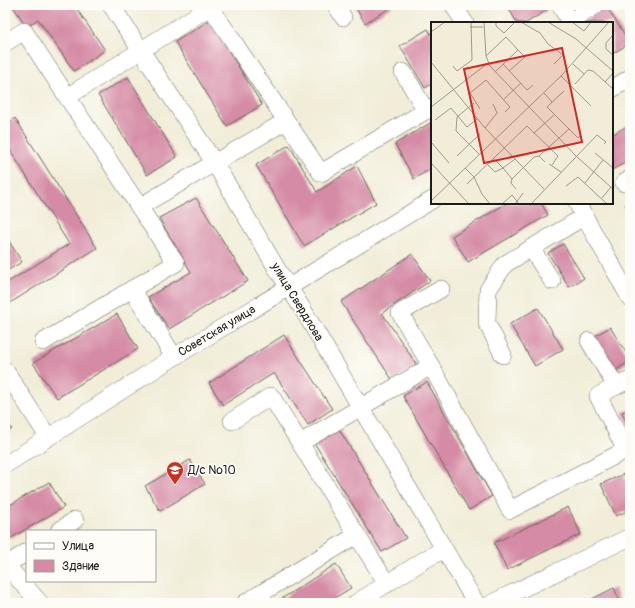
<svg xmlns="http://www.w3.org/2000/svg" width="635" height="608" viewBox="0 0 635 608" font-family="Pangolin,sans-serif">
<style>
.building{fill:#d58ba6}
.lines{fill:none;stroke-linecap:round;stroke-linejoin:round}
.minor-casing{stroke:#67655e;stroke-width:18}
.minor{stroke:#fff;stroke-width:17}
.labels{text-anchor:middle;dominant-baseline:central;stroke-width:3.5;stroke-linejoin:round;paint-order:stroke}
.street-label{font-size:12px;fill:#1c1c1c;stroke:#fdfcf7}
.poi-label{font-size:12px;fill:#1c1c1c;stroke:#fdfcf7;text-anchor:start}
.inset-road{fill:none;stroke:#9c998d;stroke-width:1}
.view{fill:#d62828;fill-opacity:0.15;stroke:#d62828;stroke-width:2}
.inset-edge{fill:none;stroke:#1c1c1c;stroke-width:2}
</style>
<rect width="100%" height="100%" fill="#fdfcf7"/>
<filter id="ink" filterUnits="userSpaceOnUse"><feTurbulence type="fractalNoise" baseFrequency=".025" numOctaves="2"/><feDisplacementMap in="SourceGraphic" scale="8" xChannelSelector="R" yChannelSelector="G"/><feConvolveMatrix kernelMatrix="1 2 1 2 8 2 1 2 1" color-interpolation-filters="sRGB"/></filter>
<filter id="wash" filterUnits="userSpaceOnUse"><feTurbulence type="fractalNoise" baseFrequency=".012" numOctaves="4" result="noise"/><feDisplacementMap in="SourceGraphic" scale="16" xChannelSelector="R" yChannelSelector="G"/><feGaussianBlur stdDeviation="0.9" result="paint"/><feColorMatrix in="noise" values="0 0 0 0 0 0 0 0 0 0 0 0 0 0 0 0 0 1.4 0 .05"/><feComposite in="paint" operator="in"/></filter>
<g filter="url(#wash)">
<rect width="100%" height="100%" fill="#f1edd8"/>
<g id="blocks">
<g class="building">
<path d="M12 5H74L105 50 74 71 38 19 27 27Z"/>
<path d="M354 5H391L392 7 365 23Z"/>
<path d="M507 5H544L547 10 526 23H517Z"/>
<path d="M606 6 630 43 612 54V23H581Z"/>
<path d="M210 20 262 105 227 126 175 42Z"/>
<path d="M428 29 432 36V84L425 88 400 46Z"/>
<path d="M128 77 177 157 147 175 98 95Z"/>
<path d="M15 118 97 248 10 303 5 294V284L69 244 5 142V125Z"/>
<path d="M432 122V168L414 179 395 144Z"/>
<path d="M630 124V160L612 170V135Z"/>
<path d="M289 145 317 192 357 166 376 203 304 246 256 165Z"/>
<path d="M196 198 248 281 169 329 148 297 191 272 159 218Z"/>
<path d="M630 202V213L625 205Z"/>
<path d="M507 203H541L548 215 468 262 452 236Z"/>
<path d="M5 235 22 262 5 272Z"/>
<path d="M563 244 584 278 569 287 548 253Z"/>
<path d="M412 254 430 281 382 313 417 365 393 381 341 302Z"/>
<path d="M538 308 563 349 535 366 510 324Z"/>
<path d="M117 314 138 349 57 398 33 363Z"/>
<path d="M610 327 630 359V361L616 370 595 336Z"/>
<path d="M284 335 332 409 308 425 274 373 223 405 209 383Z"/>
<path d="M427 382 492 496 469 510 403 396Z"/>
<path d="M630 409V430L622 412Z"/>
<path d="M5 418 12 429 5 433Z"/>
<path d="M337 426 406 538 382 552 313 441Z"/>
<path d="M190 460 205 484 160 511 145 486Z"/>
<path d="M624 474 627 482 630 480V510L616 516 601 484Z"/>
<path d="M49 482 64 507 11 538 5 528V508Z"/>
<path d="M568 507 581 534 507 570 494 543Z"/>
<path d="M336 564 351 588 326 603H275Z"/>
<path d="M614 588 621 603H584Z"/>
</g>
</g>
</g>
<g filter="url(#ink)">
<use href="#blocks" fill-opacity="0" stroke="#67655e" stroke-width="1"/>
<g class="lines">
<g class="minor-casing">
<g id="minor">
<path d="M111 5 214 162 277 269 302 308 476 603"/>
<path d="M209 5 321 173 432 107"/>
<path d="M336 5 343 17"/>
<path d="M453 5 465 23"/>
<path d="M560 5 570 22"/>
<path d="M568 23 596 5"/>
<path d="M5 43 24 31 176 263 43 342"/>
<path d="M403 72 426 111"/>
<path d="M612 89 630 78"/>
<path d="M67 97 213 5"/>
<path d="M624 183 630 179"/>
<path d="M577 203 630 298"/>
<path d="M139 207 286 121"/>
<path d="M531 248 552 281"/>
<path d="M132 289 174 357"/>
<path d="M441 289 400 313 431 366 510 510 626 450 598 396 616 386 589 341"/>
<path d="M503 355 487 323 488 290 505 264 585 216"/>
<path d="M5 370 48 437"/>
<path d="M616 386 630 380"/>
<path d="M232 421 271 396 387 584"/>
<path d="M300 443 431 366"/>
<path d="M5 465 174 357 432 200"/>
<path d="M59 531 75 520"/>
<path d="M27 552 6 565 40 603"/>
<path d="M245 603 357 535"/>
<path d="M356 603 426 559 444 549"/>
<path d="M492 603 630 537"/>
</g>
</g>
<use href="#minor" class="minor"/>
</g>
</g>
<defs>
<g id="school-pin" transform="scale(0.9)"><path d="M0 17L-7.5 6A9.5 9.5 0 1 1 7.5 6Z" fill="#c8321e" stroke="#fdfcf7"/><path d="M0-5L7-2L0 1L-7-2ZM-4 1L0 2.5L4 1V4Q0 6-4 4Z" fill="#fff"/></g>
</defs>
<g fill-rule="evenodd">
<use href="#school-pin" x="175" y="470"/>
</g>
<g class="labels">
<g class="street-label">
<text transform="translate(297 302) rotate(59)">улица Свердлова</text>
<text transform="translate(217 331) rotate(-31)">Советская улица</text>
</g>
<g class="poi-label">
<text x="188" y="470">Д/с №10</text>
</g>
</g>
<g transform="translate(431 22)">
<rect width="182" height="182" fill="#f1edd8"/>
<path class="inset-road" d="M53 0 55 34 59 44 145 134 182 167M65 0V4L73 11 84 0M90 0 109 11 117 22 132 33 123 42M117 0 145 17 182 49M141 0 153 9 160 0M39 5H52M0 10 14 0M182 13 175 21V27L182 33M55 34 75 15 87 28 64 50M0 40 54 106 113 167M72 42 96 68 102 63M142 42 153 52M22 44 26 49 41 38 40 0M78 49 94 35 87 28M130 54 160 84M174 60 182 51M144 62 157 48 162 49 182 67M133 69 116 85 147 116 150 113M113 71 121 80M72 78 90 61M43 81 26 95 25 109 48 132M0 85 57 41M49 87 39 71 55 58 79 85 74 90M4 98 20 86 36 105 46 97M54 106 66 91 62 82M103 111 123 93M0 120 18 141M164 131 182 146M26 134 49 112M108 134 138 107M62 136 72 146 84 137M0 141 38 182M56 142 64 150 72 146 81 157M118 142 130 150M34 146 43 155 51 172 59 182M154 161 172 138M36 162 96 104 127 134 121 143M135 164 147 155 176 182M85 167 80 161 81 157 103 135 108 134 114 140M171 176 180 165M0 179 130 54 178 0M71 182 81 173 88 182M84 182 92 171M100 182 166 113 175 120 173 122"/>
<path class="view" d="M131 26 151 120 53 141 33 47Z"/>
<rect width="182" height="182" class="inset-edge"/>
</g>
<rect width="635" height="608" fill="none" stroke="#fdfcf7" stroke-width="20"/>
<rect x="26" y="530" width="130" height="52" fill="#fdfcf7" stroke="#a3a29f"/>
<rect x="34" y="543" width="20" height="6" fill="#ffffff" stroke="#a3a29f"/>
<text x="62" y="550" font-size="12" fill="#1c1c1c">Улица</text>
<rect x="34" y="560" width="20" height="12" fill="#d58ba6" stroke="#a3a29f"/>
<text x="62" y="570" font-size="12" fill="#1c1c1c">Здание</text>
</svg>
